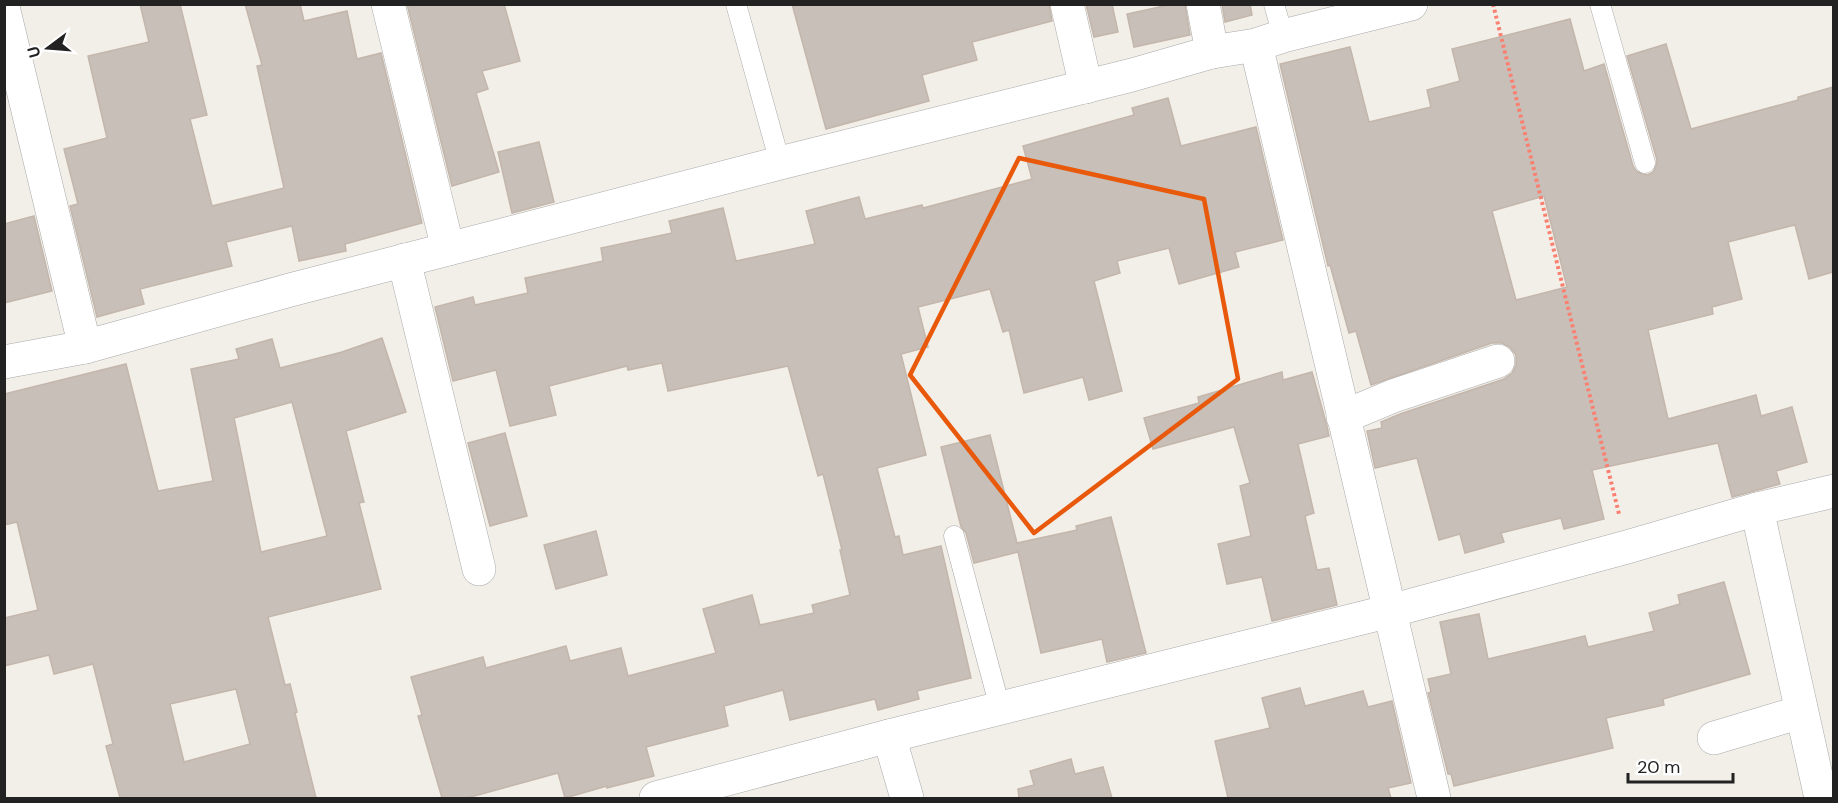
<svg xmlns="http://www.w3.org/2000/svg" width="1838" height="803" viewBox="0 0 1838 803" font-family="'DM Sans',sans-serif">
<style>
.building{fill:#c7bfb8;stroke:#c4b6ab;stroke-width:1.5;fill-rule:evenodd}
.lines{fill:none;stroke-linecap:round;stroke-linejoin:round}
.lane-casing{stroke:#a9a9a9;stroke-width:21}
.street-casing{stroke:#a9a9a9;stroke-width:34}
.path{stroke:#fa8072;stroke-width:4;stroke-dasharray:3 3;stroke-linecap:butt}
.lane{stroke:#fff;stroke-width:20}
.street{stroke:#fff;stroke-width:33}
.marked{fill:none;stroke:#e8590c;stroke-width:4.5;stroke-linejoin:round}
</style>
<rect width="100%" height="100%" fill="#f2efe9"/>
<g class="building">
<path d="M140 4H180L207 115 190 119 212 206 284 188 257 66 262 65 245 4H300L304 21 347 11 357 59 381 53 422 223 345 244 346 251 299 261 292 226 226 242 232 266 140 289 144 304 97 317 70 206 78 204 64 149 107 138 88 56 149 42Z"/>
<path d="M407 4H504L520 61 482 71 488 89 476 93 499 172 452 186Z"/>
<path d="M792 4H1049L1052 21 972 42 977 60 922 75 929 101 826 129Z"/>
<path d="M1086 4H1112L1118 32 1094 37Z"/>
<path d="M1173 4H1185L1190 35 1134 47 1127 14Z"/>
<path d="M1222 4H1250L1252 15 1225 22Z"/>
<path d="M1570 19 1584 71 1604 64 1633 166 1636 171 1642 174 1648 175 1653 172 1656 166 1657 160 1627 56 1666 44 1691 129 1798 100V97L1833 87V272L1809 279 1795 225 1728 242 1742 299 1712 307 1713 314 1648 330 1668 419 1756 395 1761 416 1792 407 1807 462 1776 471 1780 484 1732 497 1718 443 1592 470 1604 519 1564 529 1561 518 1501 533 1504 542 1465 553 1460 534 1439 540 1417 458 1375 468 1367 431 1382 428 1381 422 1400 414 1504 379 1512 373 1516 365V355L1510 347 1502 343H1492L1371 385 1356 331 1349 333 1330 265 1328 266 1280 64 1350 47 1369 122 1431 107 1427 90 1460 81 1452 49ZM1544 196 1567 287 1516 300 1492 211Z"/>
<path d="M1168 98 1181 146 1256 127 1283 240 1235 252 1239 267 1179 284 1169 248 1117 261 1120 273 1094 281 1122 391 1089 400 1083 377 1024 393 1009 330 1003 332 990 289 918 307 928 347 901 354 926 455 877 468 895 537 899 536 903 555 941 546 971 678 917 691 919 699 878 710 875 699 790 720 783 690 724 706 728 726 646 747 654 776 607 788V786L565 798 558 773 467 798H442L418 716 422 715 411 677 483 657 486 668 566 646 570 661 621 648 628 676 716 653 703 609 752 595 760 625 814 613 812 605 850 595 840 550H842L823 474 818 476 788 366 668 391 662 363 628 370 627 366 549 386 556 415 510 426 496 370 453 381 435 307 473 297 475 305 528 293 525 278 603 261 601 248 672 233 669 221 723 208 736 261 815 244 806 211 859 197 865 219 922 205 923 208 1032 179 1023 146 1134 115 1132 108Z"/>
<path d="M539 142 554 202 512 213 498 152Z"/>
<path d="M34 216 52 291 4 303V224Z"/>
<path d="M382 338 406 412 346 431 364 502 359 503 381 589 268 617 285 685 290 684 297 712 295 713 316 798H120L106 746 113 744 93 664 54 674 49 655 4 666V618L38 610 17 522 4 525V394L126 364 158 491 213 481 191 369 239 359 236 349 272 339 280 368 342 352ZM292 402 327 536 261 552 234 418ZM236 689 250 744 184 762 170 704Z"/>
<path d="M1282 372 1283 380 1312 372 1327 426 1329 436 1298 444 1314 513 1305 516 1317 570 1329 568 1337 605 1272 621 1262 577 1227 584 1218 544 1251 536 1240 486 1250 483 1234 427 1153 449 1144 418 1199 403 1198 397Z"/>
<path d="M505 433 527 516 490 526 468 443Z"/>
<path d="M990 435 1017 543 1077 530 1076 526 1111 517 1146 653 1107 662 1102 639 1041 653 1018 552 974 563 966 533 961 527 941 447Z"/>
<path d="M596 531 607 575 556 589 544 545Z"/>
<path d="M1724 582 1750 674 1663 699 1664 705 1606 718 1613 748 1454 786 1451 774H1448L1428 693 1431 692 1428 679 1451 674 1440 622 1479 614 1488 659 1585 636 1588 647 1654 631 1649 613 1680 604 1678 595Z"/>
<path d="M1300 688 1305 706 1363 691 1368 707 1392 701 1411 783 1388 788 1391 798H1228L1215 741 1270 728 1262 698Z"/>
<path d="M1071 759 1075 774 1103 767 1112 798H1019L1018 789 1034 785 1030 771Z"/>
</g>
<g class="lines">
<g class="lane-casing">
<g id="lane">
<path d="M736 4 780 163"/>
<path d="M1274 4 1283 36"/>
<path d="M1600 4 1645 163"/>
<path d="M954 536 1000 708"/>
</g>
</g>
<g class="street-casing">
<g id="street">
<path d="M388 4 448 249"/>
<path d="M1067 4 1086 87"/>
<path d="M1203 4 1212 52"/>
<path d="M4 11 85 347"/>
<path d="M1256 45 1434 798"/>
<path d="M404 260 479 569"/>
<path d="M4 362 85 347 290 290 780 163 1132 75 1212 52 1256 45 1283 36 1411 4"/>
<path d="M1343 417 1393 396 1498 361"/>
<path d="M1757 509 1821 798"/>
<path d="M889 736 907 798"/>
<path d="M1714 738 1801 712"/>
<path d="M656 798 889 736 1390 611 1627 547 1757 509 1834 491"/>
</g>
</g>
<path class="path" d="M1493 4 1619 514"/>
<use href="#lane" class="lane"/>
<use href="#street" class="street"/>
</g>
<path class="marked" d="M1019 158 1204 199 1238 379 1034 533 910 375Z"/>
<rect width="1838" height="803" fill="none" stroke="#222222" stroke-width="12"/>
<g transform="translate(48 48) rotate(254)" stroke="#ffffff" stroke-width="4.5" paint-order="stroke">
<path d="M0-4.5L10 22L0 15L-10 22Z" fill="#222222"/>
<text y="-9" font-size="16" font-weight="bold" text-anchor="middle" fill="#222222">U</text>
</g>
<path d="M1628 773v9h105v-9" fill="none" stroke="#222222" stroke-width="3"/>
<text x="1637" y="773" font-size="18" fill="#222222" stroke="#ffffff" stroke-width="4.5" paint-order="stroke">20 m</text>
</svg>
